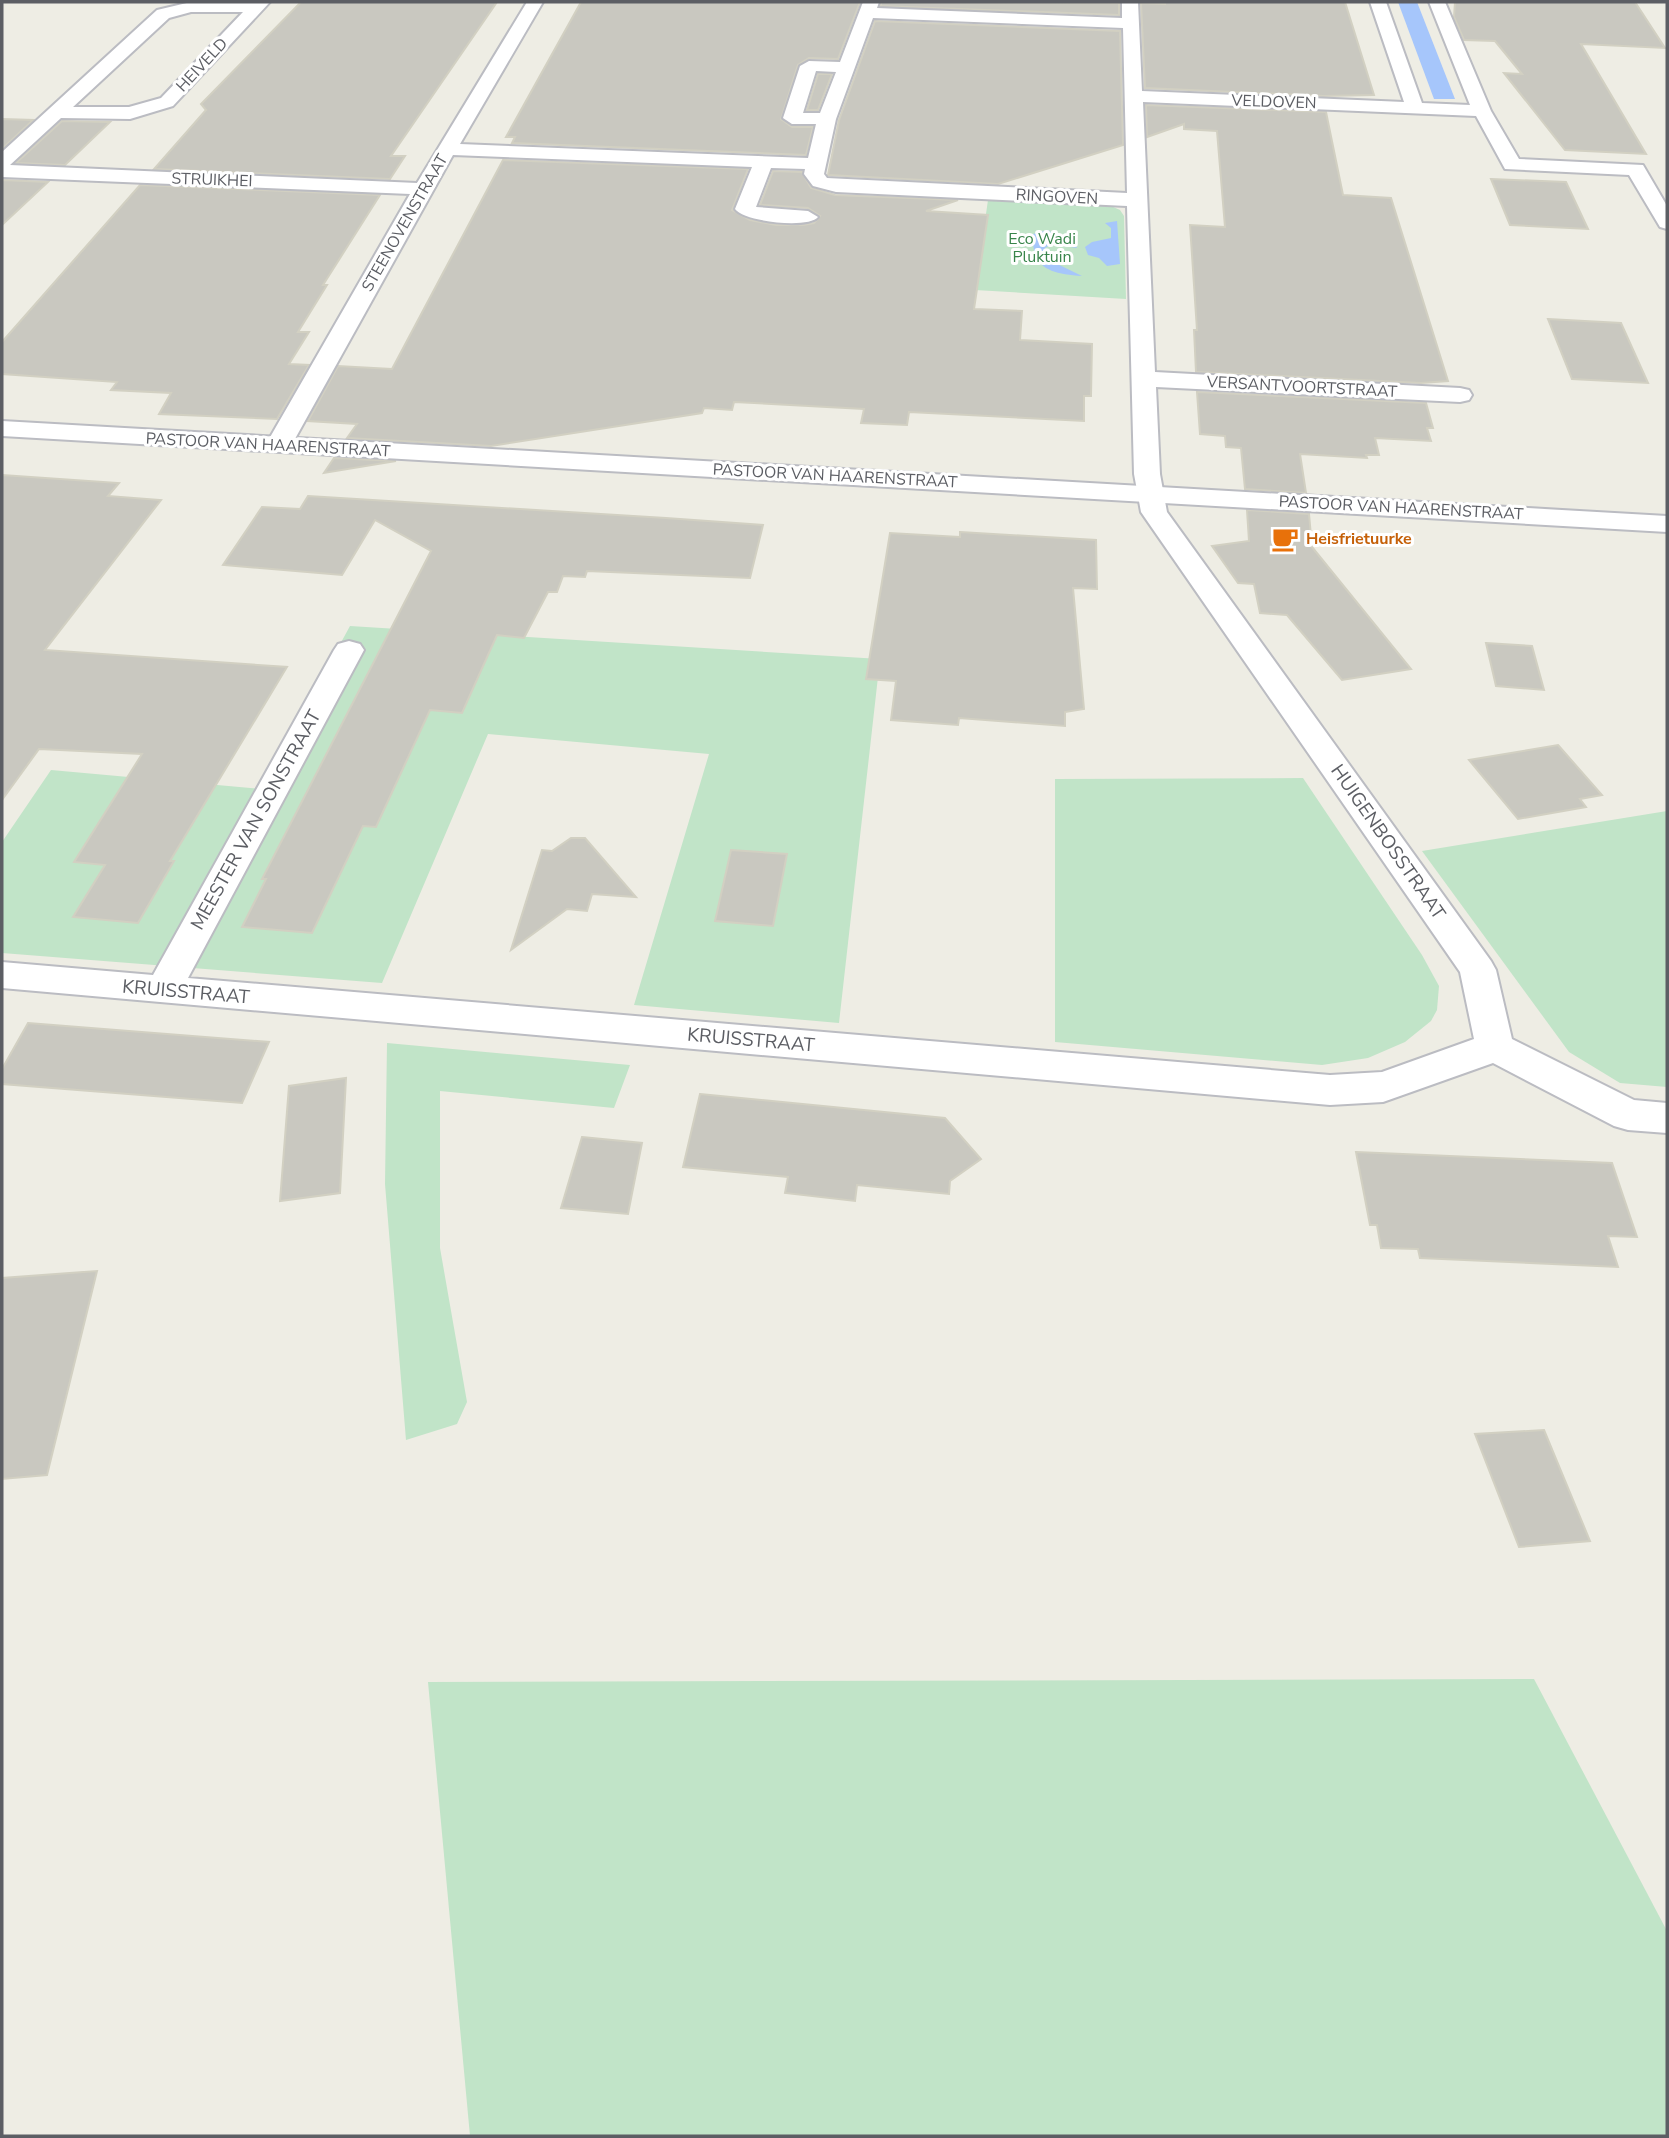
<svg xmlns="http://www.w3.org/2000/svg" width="1669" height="2138" viewBox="0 0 1669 2138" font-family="'Nunito Sans',sans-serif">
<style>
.green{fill:#c1e4c8}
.water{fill:#a6c6fb}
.building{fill:#c9c8c0;stroke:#d2d0c2;stroke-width:2}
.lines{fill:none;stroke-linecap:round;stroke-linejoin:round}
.minor-casing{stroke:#bbbcc2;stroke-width:4}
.tertiary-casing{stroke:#bbbcc2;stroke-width:4}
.minor{fill:#fff;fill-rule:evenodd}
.tertiary{fill:#fff;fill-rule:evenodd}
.labels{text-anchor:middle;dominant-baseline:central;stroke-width:6;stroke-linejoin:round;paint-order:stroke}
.far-street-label{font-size:16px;fill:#5c5e64;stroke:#fff}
.far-park-label{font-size:16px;fill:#39854b;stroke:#fff}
.far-food-label{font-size:16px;font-weight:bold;fill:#c56008;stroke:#fff;text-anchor:start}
.street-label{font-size:19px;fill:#5c5e64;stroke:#fff}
</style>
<rect width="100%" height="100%" fill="#eeede4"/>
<g class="green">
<path d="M988 200 1111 206 1120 210 1124 216 1126 299 975 290Z"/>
<path d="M350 626 880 659 839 1023 634 1005 709 754 488 734 382 983 2 953V842L51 770 261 789Z"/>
<path d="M1303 778 1422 955 1439 986 1437 1010 1431 1021 1405 1042 1368 1058 1322 1065 1055 1042V779Z"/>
<path d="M1667 811V1087L1620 1083 1569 1052 1422 851Z"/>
<path d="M387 1043 630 1065 614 1108 440 1091V1248L467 1402 457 1424 406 1440 385 1184Z"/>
<path d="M1534 1679 1667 1931V2136H470L428 1682Z"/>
</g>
<g class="water">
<path d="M1398 2H1417L1455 99H1434Z"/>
<path d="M1117 221 1120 264 1107 266 1099 258 1088 255 1085 247 1092 242 1111 238V228L1105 223Z"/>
<path d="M1048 230 1060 239 1074 242 1077 248 1051 244 1045 248 1047 259 1082 276C1050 274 1031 268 1033 234Z"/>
</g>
<g class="building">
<path d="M301 2H497L391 156H405L390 179 154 169 206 110 201 104Z"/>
<path d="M581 2H860L838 59 809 58 798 65 781 119 792 127H813L806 155 512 143 515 137H506Z"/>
<path d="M881 2 1119 3V15L881 6Z"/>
<path d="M1165 2H1345L1374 95 1323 96 1145 88 1141 3 1165 4Z"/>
<path d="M1455 2H1635L1665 48 1581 44 1646 154 1565 150 1504 73 1522 74 1495 41 1464 40 1454 17Z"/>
<path d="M875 21 1120 31 1123 145 998 184 828 175 839 120Z"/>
<path d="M818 74H832L818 110H807Z"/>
<path d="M1146 105 1326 112 1343 195 1391 198 1448 381 1421 383 1196 372 1194 330H1197L1190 225 1225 227 1217 131 1184 129V124L1147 137Z"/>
<path d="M2 119 33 120 2 149Z"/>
<path d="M62 121 110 122 65 165 16 163Z"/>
<path d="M503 160 748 169 732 210 750 220 776 225H803L814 223 820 216 808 208 760 205 773 171 802 172 811 188 835 195 958 200 926 211 988 215 974 309 1022 311 1020 340 1092 344 1091 396H1084V421L909 412 907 425 861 423 864 409 734 402 732 410 704 408 702 413 491 446 347 438 357 424 308 421 338 366 392 369Z"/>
<path d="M1491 179 1566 182 1588 229 1510 225Z"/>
<path d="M2 180 48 182 2 225Z"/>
<path d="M140 185 380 195 323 285H327L298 332H309L289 364 309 365 277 419 159 414 171 393 111 390 117 382 2 374V342Z"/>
<path d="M1548 319 1621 323 1648 383 1572 379Z"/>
<path d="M1197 392 1426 403 1433 428H1427L1431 441 1375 438 1379 455H1366L1367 458 1300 454 1306 493 1245 489 1241 448 1226 447 1225 436 1200 434Z"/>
<path d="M334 458 396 461 324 473Z"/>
<path d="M2 475 119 483 108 496 161 500 45 650 287 667 170 861H174L138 923 73 917 105 865 74 862 142 754 39 749 2 800Z"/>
<path d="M308 496 666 518 763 525 750 578 587 571 585 577 563 576 557 592H548L524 638 497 635 462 713 430 710 376 827 363 826 312 933 242 927 266 879H262L431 551 375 520 342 575 223 565 262 507 300 509Z"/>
<path d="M1247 510 1309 514 1312 547 1411 669 1342 680 1287 615 1260 613 1254 584 1238 583 1212 546 1249 541Z"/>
<path d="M960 532 1096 540 1097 589 1073 588 1084 709 1065 712V726L959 718 958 725 891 720 896 681 866 679 890 533 960 537Z"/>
<path d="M1486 643 1532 646 1544 690 1496 686Z"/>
<path d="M1558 745 1602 795 1580 799 1586 807 1518 819 1469 760Z"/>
<path d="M571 838H585L636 897 592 894 587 911 567 909 511 950 542 850 552 851Z"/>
<path d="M731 850 787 854 773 926 715 921Z"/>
<path d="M28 1023 129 1031 269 1042 242 1103 2 1084V1069Z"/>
<path d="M346 1078 340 1193 280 1201 289 1086Z"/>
<path d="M700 1094 945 1118 981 1159 950 1181 949 1194 857 1185 855 1201 785 1193 788 1177 683 1167Z"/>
<path d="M582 1137 642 1143 628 1214 561 1208Z"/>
<path d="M1356 1152 1612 1163 1637 1237 1608 1236 1618 1267 1420 1258 1418 1249 1381 1248 1377 1225H1370Z"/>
<path d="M97 1271 47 1475 2 1479V1278Z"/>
<path d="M1544 1430 1590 1541 1519 1547 1475 1434Z"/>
</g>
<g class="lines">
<g class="minor-casing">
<path id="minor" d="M191 2H270L173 106 130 119 61 118 10 165 417 183 527 2H543L460 144 808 158 816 124H792L783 118 800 66 809 61 840 62 863 2H879L877 8 1122 18V2H1138L1142 91 1404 102 1370 2H1386L1422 103 1470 105 1429 2H1445L1491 111 1519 159 1643 165 1667 206V229L1660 227 1629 175 1505 169 1476 116 1143 102 1155 372 1460 388 1469 390 1472 395 1469 400 1460 402 1156 387 1160 474 1167 512 1491 961 1496 970 1512 1039 1634 1100 1667 1103V1133L1628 1130 1614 1126 1493 1063 1383 1102 1330 1105 2 988V962L153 975 334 650 338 644 349 641 360 644 364 650 188 978 1330 1075 1382 1072 1474 1039 1460 972 1141 512 1134 474 1127 206 836 192 813 186 804 174 805 169 771 168 756 207 808 211 818 217C809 229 744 222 735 209L752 167 453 155 291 446 287 451H269L265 446 410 194 2 177V152L157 10ZM191 12H243L161 98 129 107H73L169 18ZM873 18 1123 28 1127 193 827 178 824 174 836 119ZM816 71 836 72 820 113H803Z"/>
</g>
<g class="tertiary-casing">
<path id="tertiary" d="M2 421 1667 516V532L2 436Z"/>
</g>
<use href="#minor" class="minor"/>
<use href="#tertiary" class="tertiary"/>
</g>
<defs>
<g id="cafe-bare" transform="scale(2.1)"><path d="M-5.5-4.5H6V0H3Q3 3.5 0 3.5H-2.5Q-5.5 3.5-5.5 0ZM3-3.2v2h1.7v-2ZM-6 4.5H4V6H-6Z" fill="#e8710a" stroke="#fff" stroke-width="2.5" paint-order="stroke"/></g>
</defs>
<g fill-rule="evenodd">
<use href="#cafe-bare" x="1285" y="539"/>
</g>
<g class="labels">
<g class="far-street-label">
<text transform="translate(202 65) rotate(-47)">HEIVELD</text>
<text transform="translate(1274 102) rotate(2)">VELDOVEN</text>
<text transform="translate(212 180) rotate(2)">STRUIKHEI</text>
<text transform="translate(1057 197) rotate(3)">RINGOVEN</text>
<text transform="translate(405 223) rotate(-60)">STEENOVENSTRAAT</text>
<text transform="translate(1302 387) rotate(3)">VERSANTVOORTSTRAAT</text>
<text transform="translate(268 445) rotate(3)">PASTOOR VAN HAARENSTRAAT</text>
<text transform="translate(835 476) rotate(3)">PASTOOR VAN HAARENSTRAAT</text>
<text transform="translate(1401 508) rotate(3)">PASTOOR VAN HAARENSTRAAT</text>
</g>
<g class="far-park-label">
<text x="1042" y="239">Eco Wadi<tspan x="1042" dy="18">Pluktuin</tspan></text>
</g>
<g class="far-food-label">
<text x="1306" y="539">Heisfrietuurke</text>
</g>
<g class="street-label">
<text transform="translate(256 820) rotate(-61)">MEESTER VAN SONSTRAAT</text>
<text transform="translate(1388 842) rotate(55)">HUIGENBOSSTRAAT</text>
<text transform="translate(186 992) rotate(5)">KRUISSTRAAT</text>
<text transform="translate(751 1040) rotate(5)">KRUISSTRAAT</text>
</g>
</g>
<rect width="1669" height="2138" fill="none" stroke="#5c5e64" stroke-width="7"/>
</svg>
